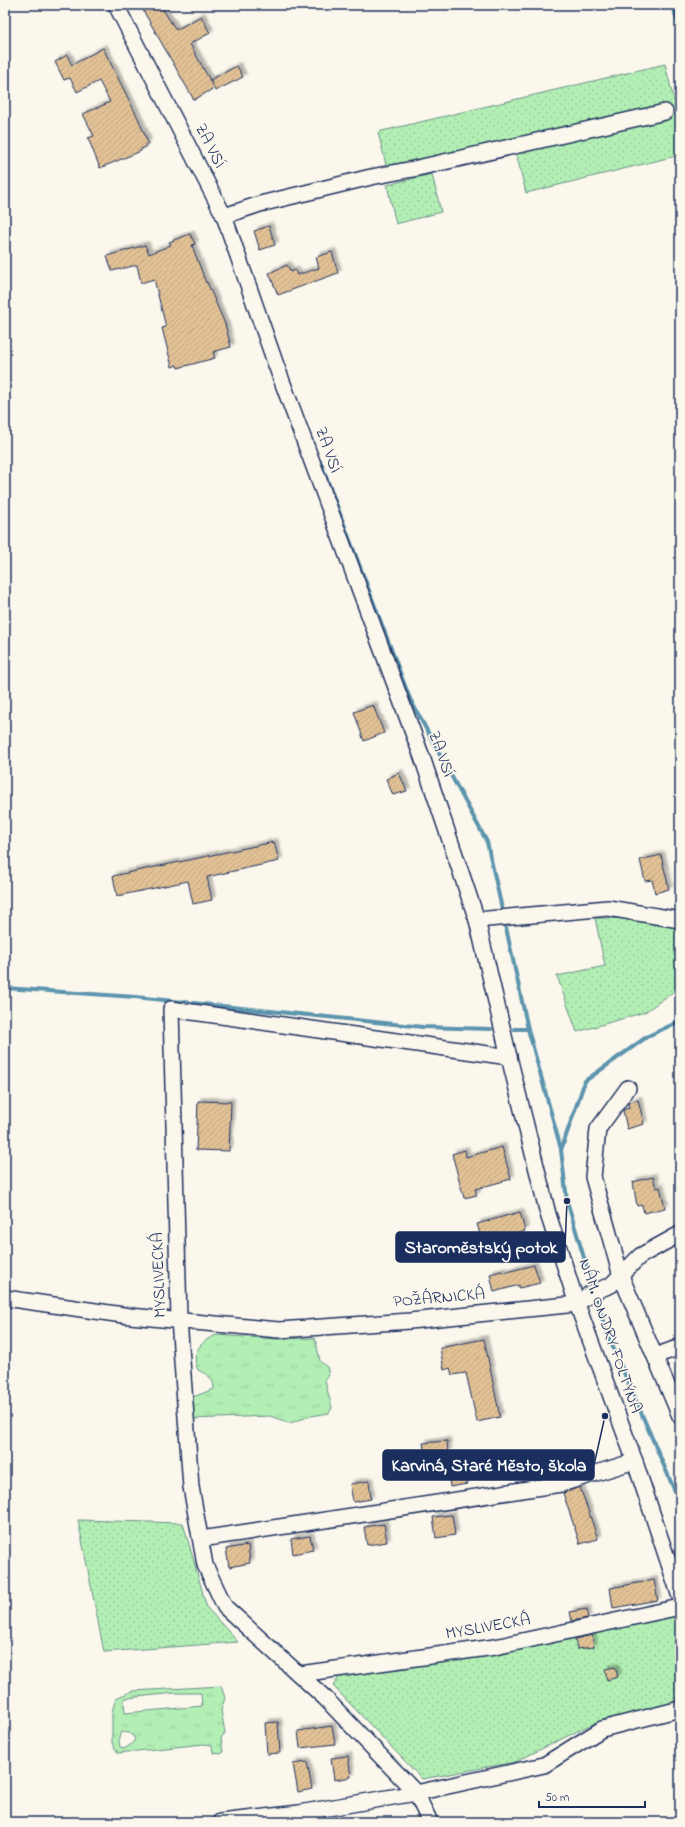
<svg xmlns="http://www.w3.org/2000/svg" width="685" height="1827" viewBox="0 0 685 1827" font-family="'Indie Flower',sans-serif">
<style>
.grass{fill:url(#grass-tufts);stroke:#678f89;fill-rule:evenodd}
.garden{fill:url(#garden-dots);stroke:#678f89}
.lines{fill:none;stroke-linecap:round;stroke-linejoin:round}
.stream{stroke:#5c94ae;stroke-width:4}
.building{fill:url(#building-hatch);stroke:#1b2f5e;filter:url(#shadow)}
.minor-casing{stroke:#1b2f5e;stroke-width:18}
.minor{stroke:#fbf7ec;stroke-width:15}
.labels{text-anchor:middle;dominant-baseline:central;stroke-width:3.5;stroke-linejoin:round;paint-order:stroke}
.street-label{font-size:17px;fill:#1b2f5e;stroke:#fbf7ec}
.leader{fill:none;stroke:#1b2f5e;stroke-width:1.5}
.callout-dot{fill:#1b2f5e;stroke:#fbf7ec;stroke-width:1.5}
.callout{fill:#1b2f5e;stroke:#1b2f5e;stroke-width:1.5}
.callout-label{font-size:18px;text-anchor:middle;font-weight:bold;fill:#fff}
</style>
<defs>
<pattern id="grass-tufts" width="24" height="20" patternUnits="userSpaceOnUse"><rect width="24" height="20" fill="#b3efb4"/><path d="M3 7l-1-3M5 7V3M7 7l1-3M15 17l-1-3M17 17v-4M19 17l1-3" fill="none" stroke="#99cd9d"/></pattern>
<pattern id="garden-dots" width="8" height="8" patternUnits="userSpaceOnUse"><rect width="8" height="8" fill="#b3efb4"/><path d="M2 2h.1M6 6h.1" fill="none" stroke="#99cd9d" stroke-width="1.8" stroke-linecap="round"/></pattern>
<pattern id="building-hatch" width="6" height="6" patternUnits="userSpaceOnUse"><rect width="6" height="6" fill="#e2c195"/><path d="M-1 1l2-2M0 6l6-6M5 7l2-2" fill="none" stroke="#c1a683"/></pattern>
<filter id="shadow"><feDropShadow dx="3.5" dy="-3.5" stdDeviation="1" flood-color="#0004"/></filter>
</defs>
<rect width="100%" height="100%" fill="#fbf7ec"/>
<filter id="ink" filterUnits="userSpaceOnUse"><feTurbulence type="fractalNoise" baseFrequency=".025" numOctaves="2"/><feDisplacementMap in="SourceGraphic" scale="8" xChannelSelector="R" yChannelSelector="G"/><feConvolveMatrix kernelMatrix="1 2 1 2 8 2 1 2 1" color-interpolation-filters="sRGB"/></filter>
<g filter="url(#ink)">
<g class="grass">
<path d="M216 1335 277 1339 315 1338 320 1361 327 1367 329 1375 325 1381 332 1408 329 1413 311 1416 290 1423 270 1416 191 1419 193 1397 214 1389C214 1377 207 1375 198 1370 190 1353 201 1341 216 1335Z"/>
<path d="M221 1686 225 1698 221 1710 225 1733 221 1738 223 1752 221 1754 213 1753 212 1745 204 1744 118 1753 112 1743V1712L116 1698 133 1691ZM175 1693H201L202 1706 125 1713 124 1699 127 1698ZM121 1732 130 1733 135 1739 132 1744 124 1749 120 1747C119 1741 118 1738 121 1732Z"/>
</g>
<g class="garden">
<path d="M665 64 677 112H680V155L526 193 513 141 387 169 378 132Z"/>
<path d="M432 174 441 212 396 224 387 185Z"/>
<path d="M595 918 663 919 680 925V987L645 1012 577 1032 557 976 605 966Z"/>
<path d="M78 1520 183 1523 207 1608 238 1642 104 1652Z"/>
<path d="M678 1614 680 1619V1701L590 1725 515 1762 422 1779 333 1686 341 1674Z"/>
</g>
<g class="lines">
<g class="stream">
<path d="M673 5 680 31"/>
<path d="M320 461 410 699 487 842 502 909"/>
<path d="M505 923 528 1029"/>
<path d="M5 988 135 997 423 1027 491 1029"/>
<path d="M680 1021 648 1036 585 1081 561 1150 567 1201 606 1331 680 1503"/>
<path d="M514 1029H528L561 1149"/>
</g>
</g>
<g class="building">
<path d="M140 5H160L176 30 201 16 210 33 190 44 213 86 210 80 237 66 243 77 215 91 214 88 194 100Z"/>
<path d="M103 48 138 118 148 143 145 145 146 147 141 149V151L100 168 88 138 94 136 83 114 110 102 99 81 77 92 70 78 64 80 55 62 67 55 72 65Z"/>
<path d="M269 226 275 245 260 250 254 231Z"/>
<path d="M190 234 195 244 192 245 206 283 207 282 225 324 231 347 213 352 215 358 178 368 177 365 172 367 162 328 166 327 154 279 141 283 137 265 112 271 107 256 145 245 149 254 171 245 169 242Z"/>
<path d="M332 252 338 273 278 295 269 273 287 265 291 272 295 270 297 275 319 268 316 257Z"/>
<path d="M373 705 384 733 364 741 354 712Z"/>
<path d="M399 773 407 791 393 795 386 779Z"/>
<path d="M274 842 279 861 207 877 212 900 193 904 188 881 117 896 113 876Z"/>
<path d="M661 855 669 889 655 893 652 880 645 881 640 860Z"/>
<path d="M638 1100 644 1124 627 1129 623 1110 629 1108 628 1103Z"/>
<path d="M198 1101 231 1102 229 1151 196 1150Z"/>
<path d="M502 1147 511 1179 475 1189 477 1195 464 1198 452 1154 465 1150 466 1157Z"/>
<path d="M653 1177 656 1188 660 1187 665 1208 644 1213 642 1205 637 1206 633 1182Z"/>
<path d="M520 1212 525 1231 483 1244 477 1224Z"/>
<path d="M534 1265 540 1283 519 1288V1285L494 1292 490 1274 502 1271 503 1273Z"/>
<path d="M484 1339 500 1417 477 1422 466 1373 452 1375 450 1368 444 1370 440 1348Z"/>
<path d="M447 1441 448 1452 425 1455 423 1443Z"/>
<path d="M465 1467 467 1484 450 1487 448 1469Z"/>
<path d="M369 1481 371 1499 353 1502 350 1484Z"/>
<path d="M580 1487 598 1539 580 1544 563 1493Z"/>
<path d="M452 1515 455 1535 436 1538 433 1517Z"/>
<path d="M384 1524 387 1542 367 1545 364 1527Z"/>
<path d="M310 1536 313 1550 293 1554 291 1539Z"/>
<path d="M248 1545 250 1563 229 1567 226 1549Z"/>
<path d="M654 1580 658 1600 613 1608 610 1588Z"/>
<path d="M587 1609 588 1618 572 1621 570 1612Z"/>
<path d="M592 1635 594 1647 577 1649 575 1639Z"/>
<path d="M615 1667 618 1677 607 1680 605 1669Z"/>
<path d="M278 1722 280 1753 267 1754 265 1723Z"/>
<path d="M332 1726 335 1744 300 1748 298 1731Z"/>
<path d="M348 1756 351 1777 334 1780 331 1758Z"/>
<path d="M307 1762 312 1789 298 1792 293 1764Z"/>
</g>
<g class="lines">
<g class="minor-casing">
<g id="minor">
<path d="M116 5 224 216 276 365 422 757 477 920 509 1057 548 1214 577 1304 634 1459 680 1597"/>
<path d="M224 216 260 204 371 177 413 169 665 112"/>
<path d="M477 920 608 908 680 920"/>
<path d="M628 1088 598 1129 593 1177 621 1276 680 1416"/>
<path d="M5 1298 130 1316 279 1330 410 1321 577 1304 591 1293 611 1285 640 1256 680 1234"/>
<path d="M655 1356 680 1347"/>
<path d="M201 1539 561 1484 635 1461"/>
<path d="M300 1674 495 1647 680 1607"/>
<path d="M220 1822 299 1813 416 1793 544 1765 602 1729 680 1709"/>
<path d="M430 1822 416 1793 325 1698 225 1607 205 1565 191 1487 179 1319 171 1009 509 1057"/>
</g>
</g>
<use href="#minor" class="minor"/>
</g>
</g>
<g class="labels">
<g class="street-label">
<text transform="translate(210 146) rotate(63)">ZA VSÍ</text>
<text transform="translate(328 450) rotate(70)">ZA VSÍ</text>
<text transform="translate(441 754) rotate(70)">ZA VSÍ</text>
<text transform="translate(159 1275) rotate(-92)">MYSLIVECKÁ</text>
<text transform="translate(439 1298) rotate(-5)">POŽÁRNICKÁ</text>
<text transform="translate(610 1336) rotate(71)">NÁM. ONDRY FOLTÝNA</text>
<text transform="translate(488 1627) rotate(-10)">MYSLIVECKÁ</text>
</g>
</g>
<path class="leader" d="M567 1201L565 1247M605 1416L594 1465"/>
<g class="callout-dot">
<circle cx="567" cy="1201" r="4"/>
<circle cx="605" cy="1416" r="4"/>
</g>
<g class="callout">
<rect x="396" y="1232" width="169" height="30" rx="4"/>
<rect x="383" y="1450" width="211" height="30" rx="4"/>
</g>
<g class="callout-label">
<text x="481" y="1253">Staroměstský potok</text>
<text x="489" y="1471">Karviná, Staré Město, škola</text>
</g>
<rect width="685" height="1827" fill="none" stroke="#fbf7ec" stroke-width="20"/>
<rect x="10" y="10" width="665" height="1807" fill="none" stroke="#1b2f5e" stroke-width="1.5" filter="url(#ink)"/>
<path d="M539 1801v6h106v-6" fill="none" stroke="#1b2f5e" stroke-width="2"/>
<text x="545" y="1801" font-size="12" fill="#1b2f5e" stroke="#fbf7ec" stroke-width="3" paint-order="stroke">50 m</text>
</svg>
